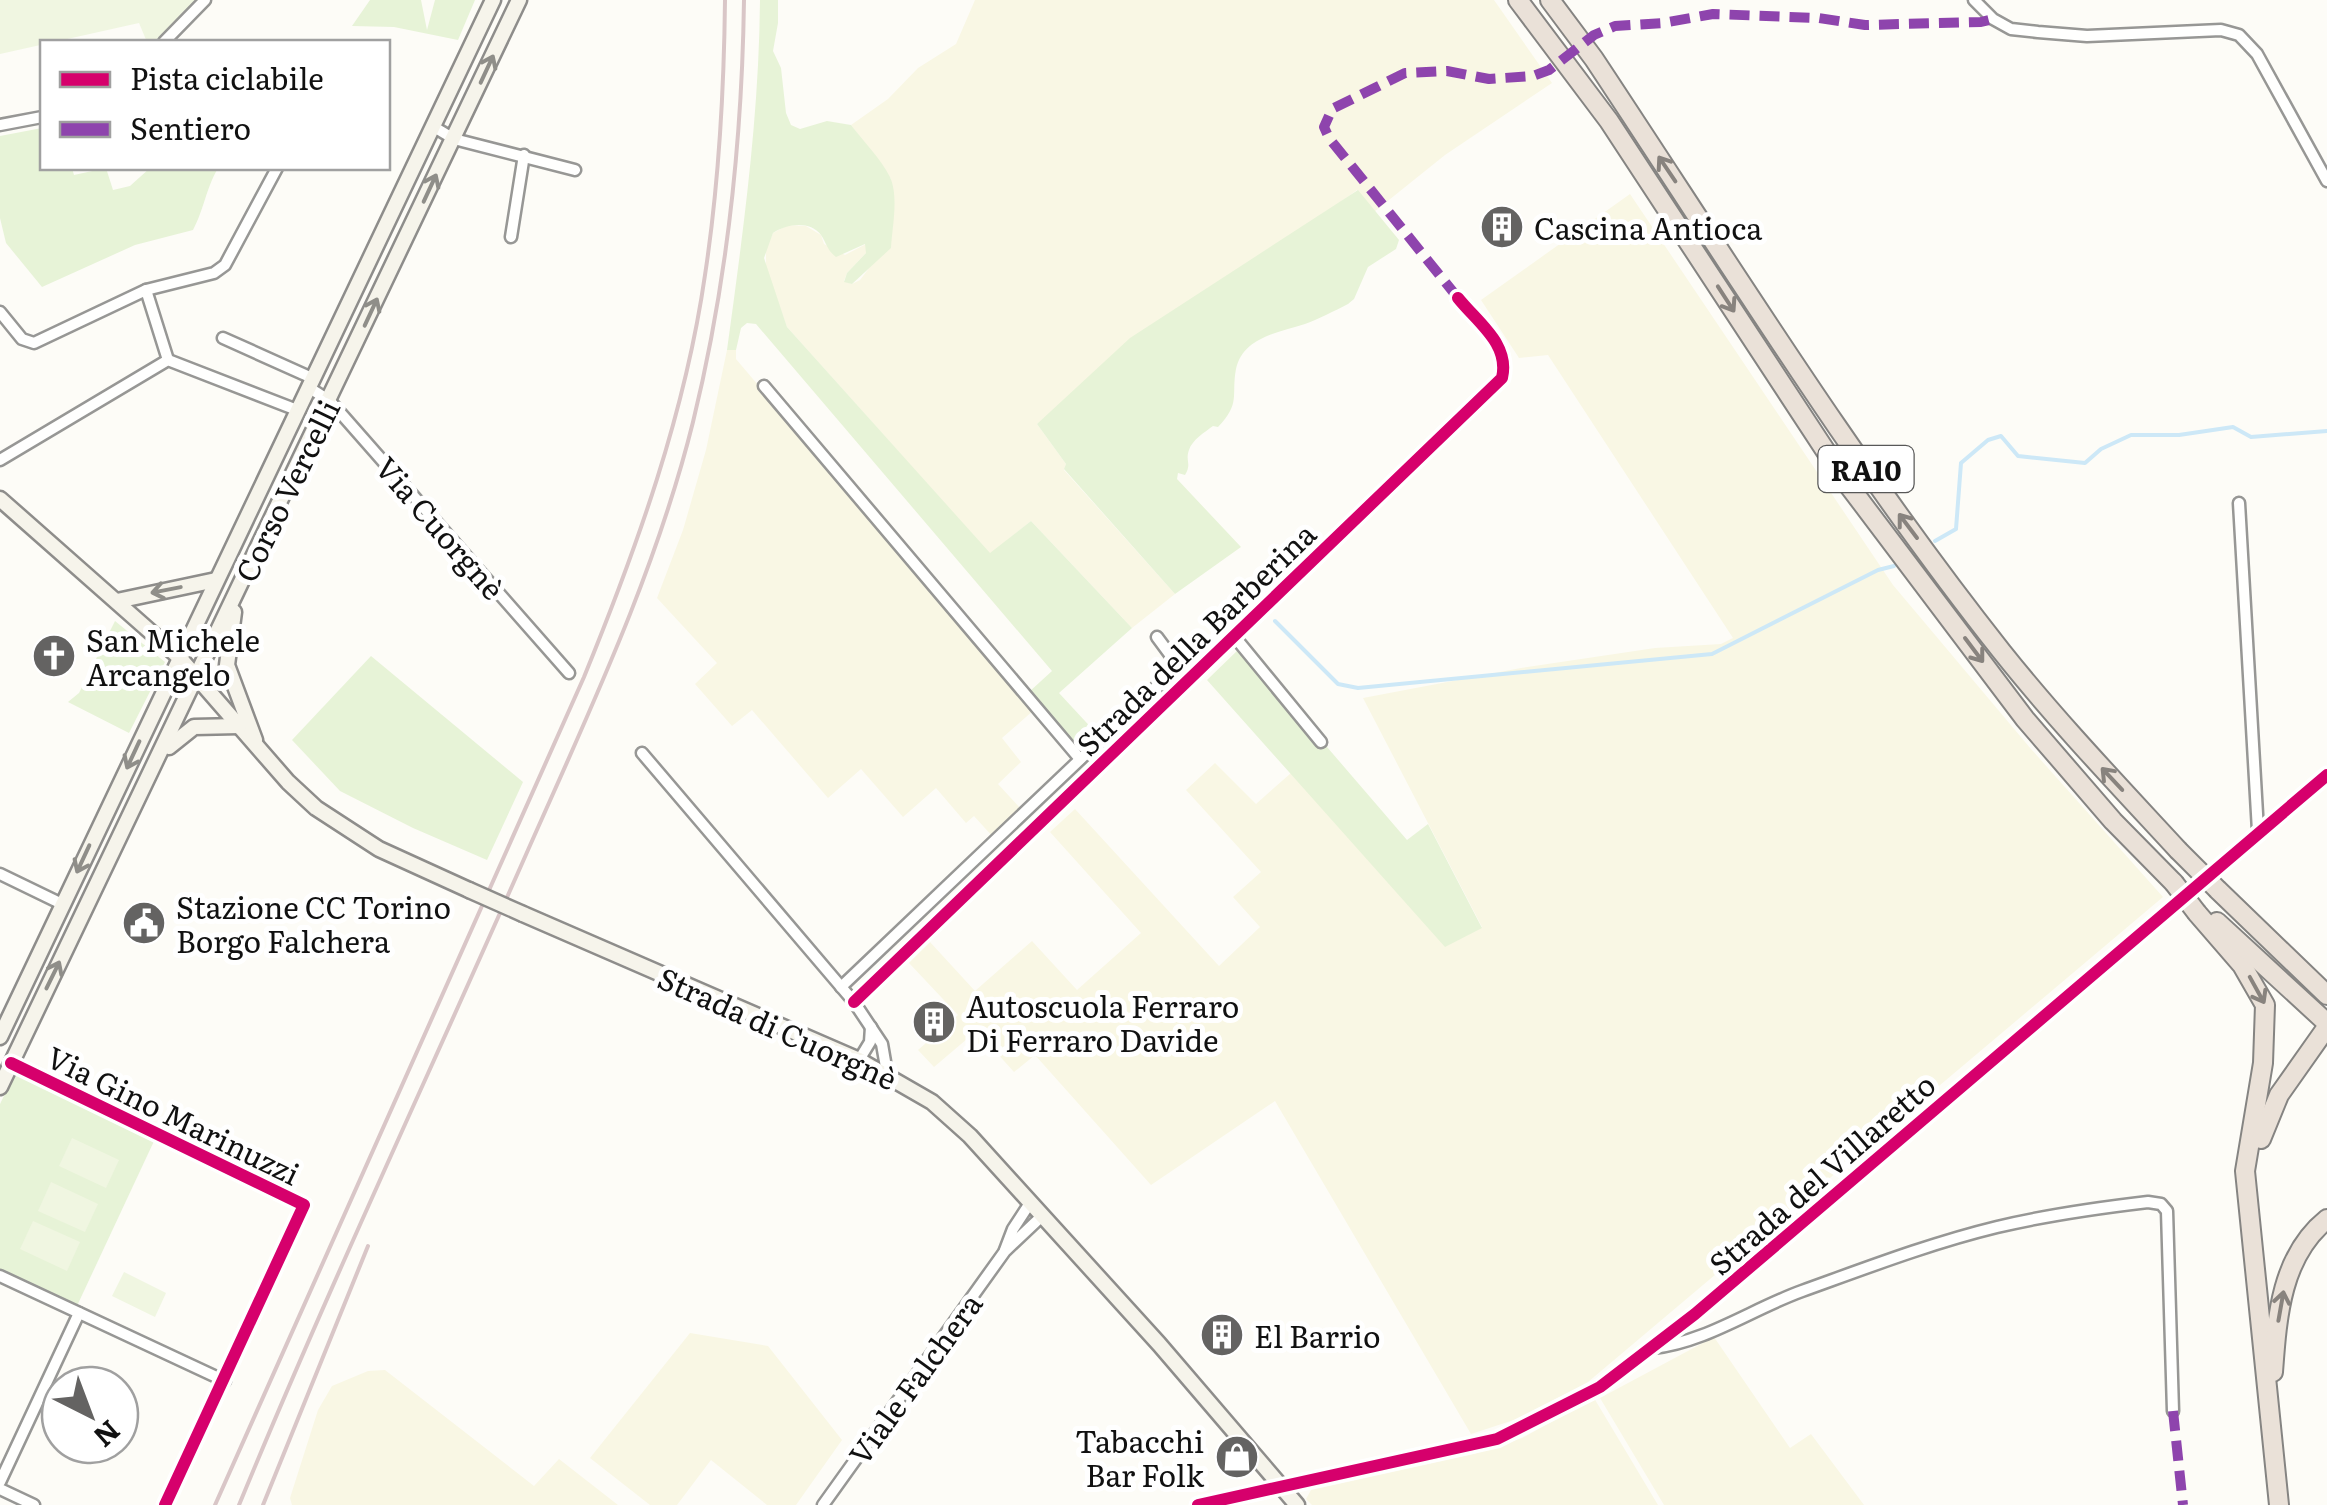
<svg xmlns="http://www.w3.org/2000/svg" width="2327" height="1505" viewBox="0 0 2327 1505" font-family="Literata,serif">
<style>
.farmland{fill:#f9f7e4}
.green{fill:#e7f3d7}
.pitch{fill:#f0f6e1}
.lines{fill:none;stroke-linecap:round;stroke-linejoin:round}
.stream{stroke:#cde8f7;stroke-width:4}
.street-casing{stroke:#979795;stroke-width:15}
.secondary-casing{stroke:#8e8d8b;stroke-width:19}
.highway-casing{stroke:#858482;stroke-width:22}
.street{stroke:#fffffe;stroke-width:10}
.secondary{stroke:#f6f4eb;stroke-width:14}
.highway{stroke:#eae1d8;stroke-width:18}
.rail{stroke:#d9c6c7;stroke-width:4}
.secondary-bridge-casing{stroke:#8e8d8b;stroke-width:19;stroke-linecap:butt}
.highway-bridge-casing{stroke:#858482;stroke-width:22;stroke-linecap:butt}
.secondary-bridge{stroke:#f6f4eb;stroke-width:14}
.highway-bridge{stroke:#eae1d8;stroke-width:18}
.quiet{stroke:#8e44ad;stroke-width:10;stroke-dasharray:20 10;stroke-linecap:butt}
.cycleway-casing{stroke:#fff;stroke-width:19}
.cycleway{stroke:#d6006c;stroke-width:12}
.oneway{stroke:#8f8e89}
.oneway2{stroke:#88837e}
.labels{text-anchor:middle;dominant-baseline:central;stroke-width:10;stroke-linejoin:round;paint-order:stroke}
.shield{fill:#fff;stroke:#585858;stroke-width:2.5}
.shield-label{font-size:28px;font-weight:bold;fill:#111}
.poi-label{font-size:30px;fill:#111;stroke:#fff;text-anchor:start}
.street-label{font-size:30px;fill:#111;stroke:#fff}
</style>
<rect width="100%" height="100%" fill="#fdfcf7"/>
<g class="farmland">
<path d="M975 0H1494L1552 83 1445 155 1374 212 1357 190 1037 424 1066 464 1064 470 1175 594 1132 628 1031 521 990 554 787 327 766 267V249L773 233 788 225 806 226 821 235 824 244 845 255 866 244V253L847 273 844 281 852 284 860 280 891 239V179L851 125 888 99 918 68 956 44Z"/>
<path d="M1630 194 1893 585 2031 749 2163 897 1588 1382 1520 1418 1471 1434 1275 1101 1151 1185 1035 1055 1014 1072 987 1042 977 1049 967 1039 934 1067 918 1050 958 1015 909 963 930 942 975 991 1032 941 1077 990 1141 933 1050 832 1075 809 1219 966 1260 927 1233 897 1261 872 1186 790 1215 763 1256 804 1291 773 1445 946 1482 927 1363 698 1521 668 1655 648 1721 644 1733 638 1548 355 1519 358 1481 300Z"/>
<path d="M727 350H736V359L1034 710 1002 738 1021 762 998 784 1022 810 993 837 974 816 966 823 936 788 903 817 861 769 828 798 752 710 732 726 695 684 717 663 657 598 683 530 706 450Z"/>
<path d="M690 1333 768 1346 842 1440 796 1505H767L711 1460 677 1505H650L590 1458Z"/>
<path d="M1714 1337 1790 1448 1811 1434 1864 1505H1664L1600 1398Z"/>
<path d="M385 1370 534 1486 559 1459 618 1505H292L290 1498 318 1410 332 1386 368 1371Z"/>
<path d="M1594 1398 1658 1505H1312L1306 1499 1311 1490 1474 1454 1522 1438Z"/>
</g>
<g class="green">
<path d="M370 0H421L427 30 435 0H475L458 40 394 27 352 26Z"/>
<path d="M760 0H778V23L773 51 781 68 786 113 791 125 800 129 827 121 851 125C863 141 881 159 890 177 899 197 892 228 891 248L852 284 844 282 847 273 866 253 865 244 836 257C827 250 827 244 821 235 810 220 786 224 773 233L764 258 787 327 990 553 1031 521 1132 628 1059 693 1098 735 1082 751 1029 692 1052 671 756 324 747 323 741 328 736 350H727C743 233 759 118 760 0Z"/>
<path d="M42 128V168H72L74 175 106 168 113 190 130 186 150 168H218C205 191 205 207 193 230L135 245 42 287 6 243 0 218V136Z"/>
<path d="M1358 190 1399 240 1396 249 1368 267 1354 299 1348 304C1334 311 1319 319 1305 324 1280 332 1243 337 1236 369 1231 396 1241 403 1218 427L1213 426C1205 432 1192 440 1189 450 1185 461 1192 464 1185 475L1178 473 1177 479 1241 547 1175 594 1064 469 1066 464 1037 424 1130 338Z"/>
<path d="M115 621 165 662 129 733 68 702 79 693Z"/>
<path d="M1241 647 1407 840 1428 824 1482 928 1445 947 1207 680Z"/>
<path d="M371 656 523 782 487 860 413 828 340 791 292 740Z"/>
<path d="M15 1073 155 1139 76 1308 0 1272V1104Z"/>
</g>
<g class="pitch">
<path d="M0 0H197L154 42H147L139 23 0 54Z"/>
<path d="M72 1138 119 1160 106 1188 59 1166Z"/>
<path d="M51 1182 98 1204 85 1232 38 1211Z"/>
<path d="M33 1221 80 1242 67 1271 20 1249Z"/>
<path d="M124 1272 166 1293 155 1317 112 1296Z"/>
</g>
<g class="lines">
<g class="stream">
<path d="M1935 541 1956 529 1961 463 1988 440 2001 436 2018 456 2085 463 2101 449 2131 435H2179L2233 427 2251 437 2327 431"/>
<path d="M1275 621 1338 684 1358 688 1712 654 1878 570 1894 566"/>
</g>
<g class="street-casing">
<g id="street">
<path d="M1974 0 1993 19 2011 29 2038 32 2087 36 2221 30 2239 35 2257 54 2327 181"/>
<path d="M164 42 205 0"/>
<path d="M0 125 42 117"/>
<path d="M434 127 454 139 575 170"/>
<path d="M511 237 524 155"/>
<path d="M146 290 168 360"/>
<path d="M0 312 22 339 34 343 146 290 214 273 225 265 277 168"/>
<path d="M223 338 312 378"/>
<path d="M764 386 1080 759"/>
<path d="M308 387 330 401 569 673"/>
<path d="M0 460 168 360 297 410"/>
<path d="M2239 503 2258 831"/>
<path d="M1234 636 1321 742"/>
<path d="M642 753 854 1002 882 1044 887 1073"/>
<path d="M0 874 62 904"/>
<path d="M841 987 1174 670V660L1157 637"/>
<path d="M854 1002 1502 378C1510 344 1478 323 1458 298"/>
<path d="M859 1060 870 1042 871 1027"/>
<path d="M11 1063 304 1205 165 1505"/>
<path d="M1005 1250 1013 1229 1030 1203"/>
<path d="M0 1276 225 1381"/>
<path d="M1653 1348C1706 1342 1752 1309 1802 1291 1866 1268 1931 1243 1997 1227 2047 1215 2097 1208 2148 1202L2161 1204 2167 1211 2173 1411"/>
<path d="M0 1482 79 1313"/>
<path d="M0 1489 34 1505"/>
<path d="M823 1505 1005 1251 1042 1216"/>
<path d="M1198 1505 1497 1439 1600 1387 1695 1314 2327 775"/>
</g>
</g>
<g class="secondary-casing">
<g id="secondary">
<path d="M0 499 179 657 288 782 316 808 379 849 469 890"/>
<path d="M117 601 216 580"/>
<path d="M234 612 227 665 255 740"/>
<path d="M169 747 194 727 239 726"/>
<path d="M523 914 859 1060 932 1102 970 1136 1159 1344 1297 1505"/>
<path d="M0 1037 493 0"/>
<path d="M0 1087 519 0"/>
</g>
</g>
<g class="highway-casing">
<g id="highway">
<path d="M1518 0 1609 121 1846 482 2025 719 2113 821 2174 883"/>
<path d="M1550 0 1594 59C1726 258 1853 464 2002 652 2057 721 2118 785 2178 850"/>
<path d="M2218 890 2327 995"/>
<path d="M2197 913 2242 965 2265 1005 2263 1063 2245 1171 2279 1505"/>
<path d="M2217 922 2327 1023"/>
<path d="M2261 1139 2279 1095 2327 1027"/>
<path d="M2273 1372C2277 1317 2281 1256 2327 1219"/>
</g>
</g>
<use href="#street" class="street"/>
<use href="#secondary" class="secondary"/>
<use href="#highway" class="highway"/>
<g class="rail">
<path d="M215 1505 584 677C637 547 685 414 705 275 719 183 724 92 725 0"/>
<path d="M239 1505C330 1284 432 1068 528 850 590 710 656 571 693 422 727 283 742 143 744 0"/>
<path d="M263 1505 368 1246"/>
</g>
<g class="secondary-bridge-casing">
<path id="secondary-bridge" d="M469 890 523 914"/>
</g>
<g class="highway-bridge-casing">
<g id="highway-bridge">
<path d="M2178 850 2218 890"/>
<path d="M2174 883 2197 913"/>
</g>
</g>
<use href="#secondary-bridge" class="secondary-bridge"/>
<use href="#highway-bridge" class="highway-bridge"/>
<g class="quiet">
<path d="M1458 298 1329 138 1324 127 1332 109 1405 73 1447 71 1489 79 1533 76 1549 70 1594 35 1615 26 1663 23 1713 14 1819 18 1865 25 1981 22 1993 19"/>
<path d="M2173 1411 2183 1505"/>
</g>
<g class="cycleway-casing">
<g id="cycleway">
<path d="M854 1002 1502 378C1510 344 1478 323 1458 298"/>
<path d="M11 1063 304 1205 165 1505"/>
<path d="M1198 1505 1497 1439 1600 1387 1695 1314 2327 775"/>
</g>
</g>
<use href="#cycleway" class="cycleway"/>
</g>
<defs><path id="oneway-shaft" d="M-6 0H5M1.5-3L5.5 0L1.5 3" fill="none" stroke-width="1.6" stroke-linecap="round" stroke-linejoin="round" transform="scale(2.5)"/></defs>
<g class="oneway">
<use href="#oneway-shaft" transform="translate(487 69) rotate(-65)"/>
<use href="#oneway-shaft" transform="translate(430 188) rotate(-65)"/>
<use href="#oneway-shaft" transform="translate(371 312) rotate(-65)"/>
<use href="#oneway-shaft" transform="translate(166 590) rotate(169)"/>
<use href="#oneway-shaft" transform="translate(133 755) rotate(115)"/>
<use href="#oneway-shaft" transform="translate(83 859) rotate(115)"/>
<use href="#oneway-shaft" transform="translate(53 975) rotate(-64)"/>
</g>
<g class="oneway2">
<use href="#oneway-shaft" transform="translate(1667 169) rotate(-124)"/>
<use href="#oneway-shaft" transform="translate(1726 299) rotate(57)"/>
<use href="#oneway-shaft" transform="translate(1908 526) rotate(-127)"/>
<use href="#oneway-shaft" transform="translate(1974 650) rotate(53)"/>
<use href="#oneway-shaft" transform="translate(2112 779) rotate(-133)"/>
<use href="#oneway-shaft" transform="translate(2257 990) rotate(61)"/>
<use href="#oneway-shaft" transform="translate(2281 1306) rotate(-80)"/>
</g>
<defs>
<g id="building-disc" transform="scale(2.25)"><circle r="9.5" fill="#646362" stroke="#fff"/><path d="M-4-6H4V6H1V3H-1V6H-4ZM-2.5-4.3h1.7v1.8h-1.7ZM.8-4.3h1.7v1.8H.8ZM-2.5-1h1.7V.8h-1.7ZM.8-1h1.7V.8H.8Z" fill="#fff"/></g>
<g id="church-disc" transform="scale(2.25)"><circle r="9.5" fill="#646362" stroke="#fff"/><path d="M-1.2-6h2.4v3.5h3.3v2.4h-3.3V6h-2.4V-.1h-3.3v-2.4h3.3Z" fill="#fff"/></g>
<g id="civic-disc" transform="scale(2.25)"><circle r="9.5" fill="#646362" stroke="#fff"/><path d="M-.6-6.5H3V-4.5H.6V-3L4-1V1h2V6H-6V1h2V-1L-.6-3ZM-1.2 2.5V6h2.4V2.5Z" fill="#fff"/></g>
<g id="shop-disc" transform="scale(2.25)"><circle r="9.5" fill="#646362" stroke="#fff"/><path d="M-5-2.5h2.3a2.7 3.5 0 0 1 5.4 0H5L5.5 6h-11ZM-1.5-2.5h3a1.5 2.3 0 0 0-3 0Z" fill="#fff"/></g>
</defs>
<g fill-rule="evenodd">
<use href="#building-disc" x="1502" y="227"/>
<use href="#church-disc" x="54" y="656"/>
<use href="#civic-disc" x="144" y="923"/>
<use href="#building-disc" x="934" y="1022"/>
<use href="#building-disc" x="1222" y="1335"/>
<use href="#shop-disc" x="1237" y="1457"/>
</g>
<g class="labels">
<rect class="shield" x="1818.5" y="446" width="95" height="46" rx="8"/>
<g class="shield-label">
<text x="1866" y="469">RA10</text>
</g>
<g class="poi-label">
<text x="1534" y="227">Cascina Antioca</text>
<text x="86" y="639">San Michele<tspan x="86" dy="34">Arcangelo</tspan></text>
<text x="176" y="906">Stazione CC Torino<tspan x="176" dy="34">Borgo Falchera</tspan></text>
<text x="966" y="1005">Autoscuola Ferraro<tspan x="966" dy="34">Di Ferraro Davide</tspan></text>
<text x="1254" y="1335">El Barrio</text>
<text x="1204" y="1440" text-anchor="end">Tabacchi<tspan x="1204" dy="34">Bar Folk</tspan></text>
</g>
<g class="street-label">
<text transform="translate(286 490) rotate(-64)">Corso Vercelli</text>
<text transform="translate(441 527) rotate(49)">Via Cuorgnè</text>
<text transform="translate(1195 638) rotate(-44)">Strada della Barberina</text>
<text transform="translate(778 1027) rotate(24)">Strada di Cuorgnè</text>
<text transform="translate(174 1114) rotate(26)">Via Gino Marinuzzi</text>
<text transform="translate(1821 1173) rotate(-41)">Strada del Villaretto</text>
<text transform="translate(914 1378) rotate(-54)">Viale Falchera</text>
</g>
</g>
<rect x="40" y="40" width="350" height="130" fill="#ffffff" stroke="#a0a0a0" stroke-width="2.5"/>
<rect x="60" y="72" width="50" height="15" fill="#d6006c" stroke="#a0a0a0" stroke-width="2.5"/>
<text x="130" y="90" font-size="30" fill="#111111">Pista ciclabile</text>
<rect x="60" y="122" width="50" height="15" fill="#8e44ad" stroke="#a0a0a0" stroke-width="2.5"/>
<text x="130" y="140" font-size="30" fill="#111111">Sentiero</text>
<g transform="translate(90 1415) rotate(138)"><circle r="48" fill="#ffffff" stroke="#a0a0a0" stroke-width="2.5"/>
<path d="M0-8L18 38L0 25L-18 38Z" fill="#646362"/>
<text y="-15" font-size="28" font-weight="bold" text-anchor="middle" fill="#111111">N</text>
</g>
</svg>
